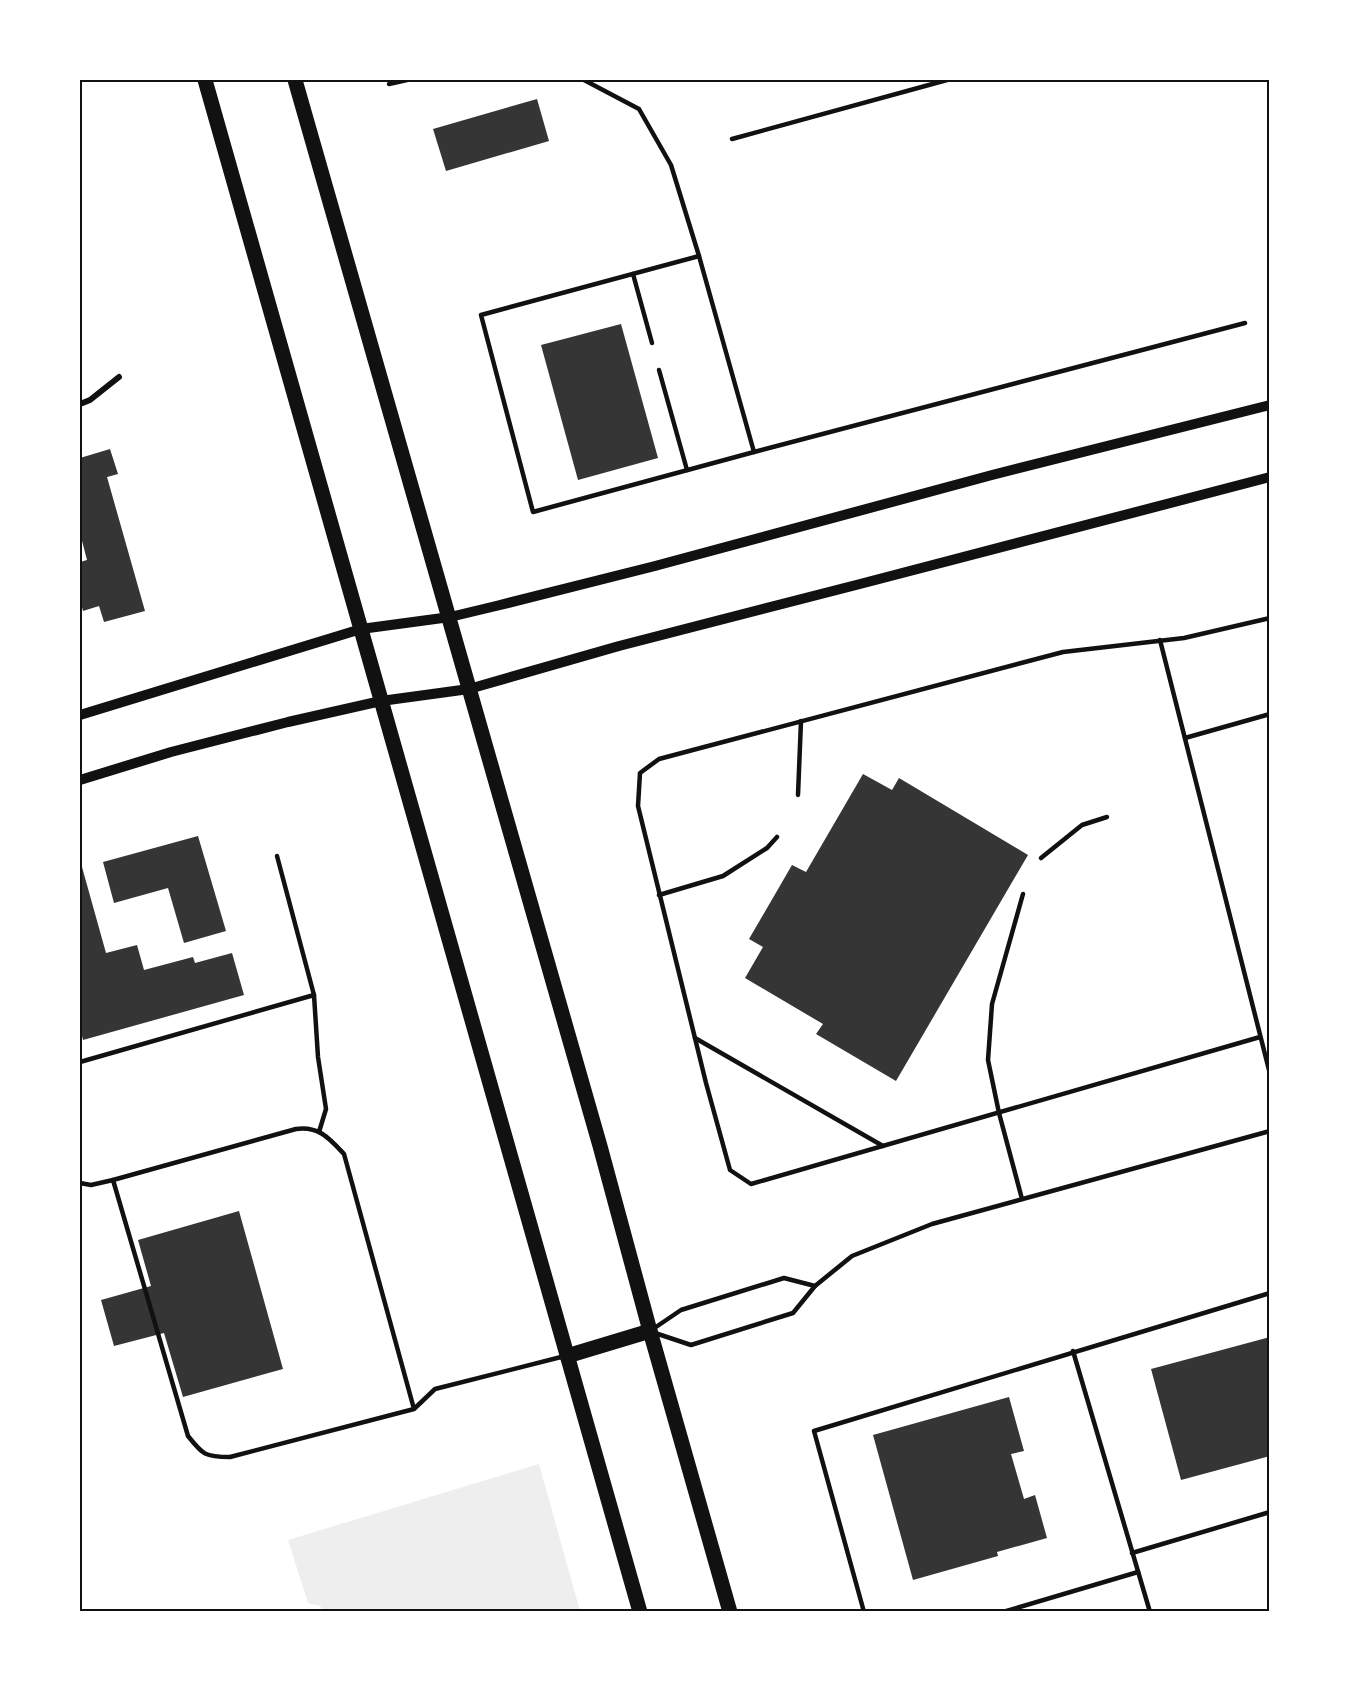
<svg xmlns="http://www.w3.org/2000/svg" width="1349" height="1691" viewBox="0 0 1349 1691" font-family="Quicksand,sans-serif">
<style>
.green{fill:#eee}
.building{fill:#353535}
.lines{fill:none;stroke-linecap:round;stroke-linejoin:round}
.service{stroke:#111;stroke-width:4.5}
.minor{stroke:#111;stroke-width:6}
.tertiary{stroke:#111;stroke-width:10}
.primary{stroke:#111;stroke-width:15}
.neatline{fill:none;stroke:#111;stroke-width:2}
</style>
<rect width="100%" height="100%" fill="#fff"/>
<path class="green" d="M539 1464 580 1611 324 1612 320 1606 308 1603 288 1540Z"/>
<g class="building">
<path d="M537 99 549 141 446 171 433 129Z"/>
<path d="M621 324 658 458 578 480 541 345Z"/>
<path d="M110 449 118 474 107 477 145 611 104 622 99 606 83 611 80 599V562L87 560 80 533V458Z"/>
<path d="M863 774 892 790 899 778 1028 855 896 1081 816 1034 823 1024 745 978 763 947 749 939 792 865 806 872Z"/>
<path d="M198 836 226 931 184 943 168 888 114 903 103 862Z"/>
<path d="M82 867 106 953 137 945 144 970 193 957 195 963 232 953 244 995 83 1040 80 1028V868Z"/>
<path d="M239 1211 283 1369 183 1397 164 1333 114 1346 101 1300 151 1286 138 1240Z"/>
<path d="M1270 1337V1456L1181 1480 1151 1369Z"/>
<path d="M1009 1397 1024 1451 1011 1454 1024 1499 1035 1495 1047 1538 997 1552 998 1556 913 1580 873 1435Z"/>
</g>
<g class="lines">
<g class="service">
<path d="M584 80 639 109 671 165 699 256 754 452 1245 323"/>
<path d="M389 84 407 80"/>
<path d="M732 139 947 80"/>
<path d="M699 256 481 315 533 512 754 452"/>
<path d="M633 274 652 343"/>
<path d="M659 370 687 470"/>
<path d="M1160 640 1270 1074"/>
<path d="M1185 738 1270 714"/>
<path d="M798 795 801 721"/>
<path d="M277 856 314 995"/>
<path d="M1041 858 1082 825 1107 817"/>
<path d="M659 895 723 876 767 848 777 837"/>
<path d="M1260 1037 751 1184 730 1170 706 1083 638 806 640 773 659 759 1063 652 1184 638 1270 618"/>
<path d="M695 1038 883 1146"/>
<path d="M80 1062 314 995 318 1057 326 1109 319 1132"/>
<path d="M80 1183 91 1185 113 1180"/>
<path d="M1022 1199 999 1113 988 1060 992 1004 1023 894"/>
<path d="M653 1329 681 1310 784 1278 815 1286"/>
<path d="M655 1333 691 1345 793 1313 815 1286 852 1256 932 1224 1270 1131"/>
<path d="M1073 1351 1150 1612"/>
<path d="M414 1409 344 1154C329 1138 319 1126 296 1129L113 1180 188 1436C203 1455 205 1457 230 1457L414 1409 435 1389 565 1356"/>
<path d="M1132 1553 1270 1512"/>
<path d="M864 1612 814 1431 1270 1293"/>
<path d="M1003 1612 1138 1572"/>
</g>
<path class="minor" d="M80 404 90 400 119 377"/>
<g class="tertiary">
<path d="M80 715 361 629 450 617 496 606 655 566 992 475 1270 405"/>
<path d="M80 780 171 752 288 722 381 701 469 689 619 646 860 584 1270 477"/>
</g>
<g class="primary">
<path d="M205 80 640 1612"/>
<path d="M295 80 600 1146 650 1331 730 1612"/>
<path d="M567 1356 650 1331"/>
</g>
</g>
<rect width="1349" height="1691" fill="none" stroke="#ffffff" stroke-width="162"/>
<rect x="81" y="81" width="1187" height="1529" class="neatline"/>
</svg>
